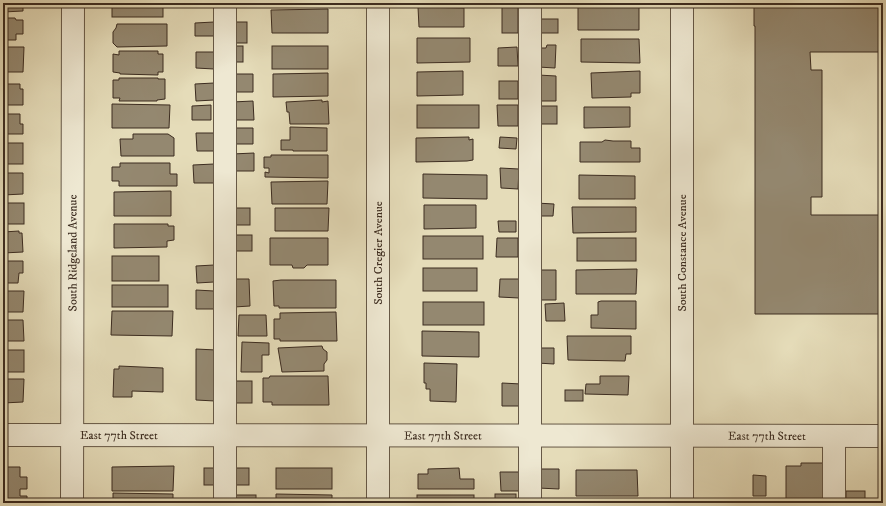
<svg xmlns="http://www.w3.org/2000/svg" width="886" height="506" viewBox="0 0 886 506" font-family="'IM FELL DW Pica',serif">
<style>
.building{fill:#948870;stroke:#3c2c20}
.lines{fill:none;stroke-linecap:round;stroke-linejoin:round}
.minor-casing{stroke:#665846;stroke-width:24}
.minor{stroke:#eee8d2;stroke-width:22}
.labels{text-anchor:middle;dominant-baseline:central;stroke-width:3;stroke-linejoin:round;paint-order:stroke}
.street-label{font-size:12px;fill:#3c2c20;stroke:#eee8d2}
</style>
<rect width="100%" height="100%" fill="#e5dcb9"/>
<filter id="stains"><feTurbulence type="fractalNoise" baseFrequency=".005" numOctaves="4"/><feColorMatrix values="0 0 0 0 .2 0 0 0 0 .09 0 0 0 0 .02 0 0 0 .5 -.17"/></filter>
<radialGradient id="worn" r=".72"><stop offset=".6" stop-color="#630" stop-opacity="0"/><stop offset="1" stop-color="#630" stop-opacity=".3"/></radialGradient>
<g class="building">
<path d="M3 3H23V11L3 12Z"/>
<rect x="112" y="3" width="51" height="14"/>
<rect x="195" y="3" width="20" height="4"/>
<rect x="231" y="3" width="16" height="4"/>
<path d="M754 3H883V52H810L811 70H822V197H811V215H883V314H755V26H754Z"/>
<rect x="502" y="5" width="16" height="28"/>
<path d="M578 6 639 7V30H578Z"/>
<path d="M418 7 464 8V27H419Z"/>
<path d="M328 9V33H272L271 10Z"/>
<path d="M3 18H15L16 20H23V34H16V40H3Z"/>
<rect x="539" y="19" width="19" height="14"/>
<path d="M214 22V36H195V23Z"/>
<rect x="231" y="22" width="16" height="21"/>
<path d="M117 24H167V46L117 47 113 43V32L116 28Z"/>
<path d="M417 38H470V62L417 63Z"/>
<path d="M581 39H639L640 63 581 62Z"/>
<path d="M547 45H556L555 68 538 67 539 48H546Z"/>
<rect x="231" y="46" width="12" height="16"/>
<rect x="272" y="46" width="56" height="23"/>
<path d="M3 47H24L23 72H3Z"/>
<path d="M517 47 518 66H498V48Z"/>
<path d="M119 51H158V54H163V72H158V75L120 74V73L113 72V54L119 55Z"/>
<path d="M196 52H214V69L196 68Z"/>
<path d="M463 71V95L417 96V72Z"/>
<path d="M640 71V93H631V97L592 98 591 73Z"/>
<path d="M328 73V96L273 97V74Z"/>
<path d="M233 74H253V92H234Z"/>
<path d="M538 75 556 76V101H537Z"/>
<path d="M119 78H158V79H165V99L157 100V101H119L120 98H113V80H119Z"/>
<rect x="499" y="81" width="19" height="18"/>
<path d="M214 83V100L196 101 195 84Z"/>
<path d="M3 84H20V89H23V105H3Z"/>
<path d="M322 100V102L328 101 329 124H290L289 112H287L286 102Z"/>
<path d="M253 101 254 120H233L232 102Z"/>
<path d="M112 104 170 105 169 128H112Z"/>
<path d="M211 105V120H192V106Z"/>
<rect x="417" y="105" width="62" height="23"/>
<path d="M497 105H518V126H498Z"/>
<rect x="538" y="106" width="19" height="18"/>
<path d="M584 107H630V127L584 128Z"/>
<path d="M3 114H20V124H23V134H3Z"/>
<path d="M290 127 327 128V151H293V150H281V140H290Z"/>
<path d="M233 128H253V144H234Z"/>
<path d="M196 133H215V151H197Z"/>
<path d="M133 134H168L174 138V156H121L120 139H133Z"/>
<path d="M469 137V140L473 139V160L467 161 416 162V138Z"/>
<path d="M500 137 517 138 516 149 499 148Z"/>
<path d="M605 140 613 141H631V148H640V162H580V142H602Z"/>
<rect x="3" y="143" width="20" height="21"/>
<path d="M254 153V171H232V154Z"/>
<path d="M271 155H328V178L265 177V172L269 173V168H264V157H271Z"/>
<path d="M120 163H170V174H177V186H119V181H112V167H120Z"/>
<path d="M214 164V183H194L193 165Z"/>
<path d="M500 168 519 169 518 189 501 188Z"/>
<path d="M3 173H23V194L3 195Z"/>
<path d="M423 174 487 175V199L423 198Z"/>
<path d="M579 175 635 176V199H579Z"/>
<path d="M328 181 327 204H272L271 182Z"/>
<path d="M171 191V216H114V192Z"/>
<rect x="3" y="203" width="21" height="21"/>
<path d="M536 203 554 204 553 216H536Z"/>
<path d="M424 205H476V228L424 229Z"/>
<path d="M572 207H636V232L573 233Z"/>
<rect x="233" y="208" width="17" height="17"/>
<path d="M275 208H329L328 231H275Z"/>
<path d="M498 221H516V232H499Z"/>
<path d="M114 224H168V226H174V240L167 241V247L114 248Z"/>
<path d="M19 231V233H22L23 252 3 253V232Z"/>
<rect x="233" y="235" width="19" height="16"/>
<rect x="423" y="236" width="60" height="23"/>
<path d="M270 238H328V265H307L304 268H293L292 265H270Z"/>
<path d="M497 238H518V257H496Z"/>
<rect x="577" y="238" width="59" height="23"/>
<rect x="112" y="256" width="47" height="25"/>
<path d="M3 261H23V273H19L18 283H3Z"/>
<path d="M214 265V282L197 283 196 266Z"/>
<rect x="423" y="268" width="54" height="23"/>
<path d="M637 269 636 294H576V270Z"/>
<path d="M536 270H556V300H535Z"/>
<path d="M233 279H249L250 306 234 307Z"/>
<path d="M500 279H520L519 298 499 297Z"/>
<path d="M281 280H336V308H279V306H274L273 281Z"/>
<rect x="112" y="285" width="56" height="22"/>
<path d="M196 290 214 291V309H196Z"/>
<path d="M3 291H24L23 312H3Z"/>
<path d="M601 301H636V329L591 328V315H598V302Z"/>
<rect x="423" y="302" width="61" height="23"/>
<path d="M564 303 565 321H546L545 304Z"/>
<path d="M112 311H173L172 336 111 335Z"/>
<path d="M336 312 337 341H280V339H274V319H280V313Z"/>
<path d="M239 315H266L267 336H238Z"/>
<path d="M3 320H23L24 341H3Z"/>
<path d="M422 331 479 332V357L422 356Z"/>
<path d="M567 336H631V354H626L625 361 568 360Z"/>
<path d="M242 342 269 343V355H262V372H241Z"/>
<path d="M322 346 323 349 327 352V360L324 364V371L282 372 278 348Z"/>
<path d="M537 348H554V364L537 363Z"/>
<path d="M196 349 216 350 215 401 196 400Z"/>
<rect x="3" y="350" width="21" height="22"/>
<path d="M424 363 457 364 456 402 430 401V389H426V383H424Z"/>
<path d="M119 366 163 368V392L132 391V397H113L114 369H119Z"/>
<path d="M270 376H328L329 405H272V402H263V378H269Z"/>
<path d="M600 376H629L628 395 585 394 586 384H600Z"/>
<path d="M3 379H24L23 402 3 403Z"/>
<rect x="231" y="381" width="21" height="22"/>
<path d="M502 383 521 384 520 406H502Z"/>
<rect x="565" y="390" width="18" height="11"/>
<path d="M801 463H829L830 503H786V466H801Z"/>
<path d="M174 466 173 491H112V467Z"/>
<path d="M3 467H20V477H27V489H20V496H27V503H3Z"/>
<rect x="204" y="468" width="12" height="17"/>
<rect x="232" y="468" width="17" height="17"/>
<rect x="276" y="468" width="56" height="21"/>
<path d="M459 468 460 479H474V489H418V474H428V469Z"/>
<path d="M538 469H559V489L538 488Z"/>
<path d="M576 470H637L638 496H576Z"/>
<path d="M500 472H520V491H501Z"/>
<path d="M753 475 766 476V496H753Z"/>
<rect x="846" y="491" width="19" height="12"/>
<path d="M113 493 173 494V503H113Z"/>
<path d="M276 494 332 495V503H276Z"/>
<rect x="495" y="494" width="21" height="9"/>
<rect x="235" y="495" width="21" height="8"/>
<rect x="417" y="495" width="57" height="8"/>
<rect x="537" y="499" width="25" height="4"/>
<path d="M583 499 637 500V503H583Z"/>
</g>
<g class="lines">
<g class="minor-casing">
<g id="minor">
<path d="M225 3V503"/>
<path d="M378 3V503"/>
<path id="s1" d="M3 435 883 436"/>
<path d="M834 436V503"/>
<path id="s2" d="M72 503 73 3"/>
<path d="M530 503V3"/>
<path d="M682 503V3"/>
</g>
</g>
<use href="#minor" class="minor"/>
</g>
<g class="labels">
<g class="street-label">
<text stroke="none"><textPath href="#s2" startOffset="250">South Ridgeland Avenue</textPath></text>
<text transform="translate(378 253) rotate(-90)">South Cregier Avenue</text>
<text transform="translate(682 253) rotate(-90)">South Constance Avenue</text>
<text stroke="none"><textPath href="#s1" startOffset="116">East 77th Street</textPath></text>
<text stroke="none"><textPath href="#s1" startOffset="440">East 77th Street</textPath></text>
<text stroke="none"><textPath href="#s1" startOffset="764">East 77th Street</textPath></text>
</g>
</g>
<rect width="886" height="506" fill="none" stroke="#e5dcb9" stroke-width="16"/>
<rect x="4" y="4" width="878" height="498" fill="none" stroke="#3c2c20" stroke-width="2"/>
<rect x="8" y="8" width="870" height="490" fill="none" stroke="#3c2c20"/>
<rect width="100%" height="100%" filter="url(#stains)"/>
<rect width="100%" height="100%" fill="url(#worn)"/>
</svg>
